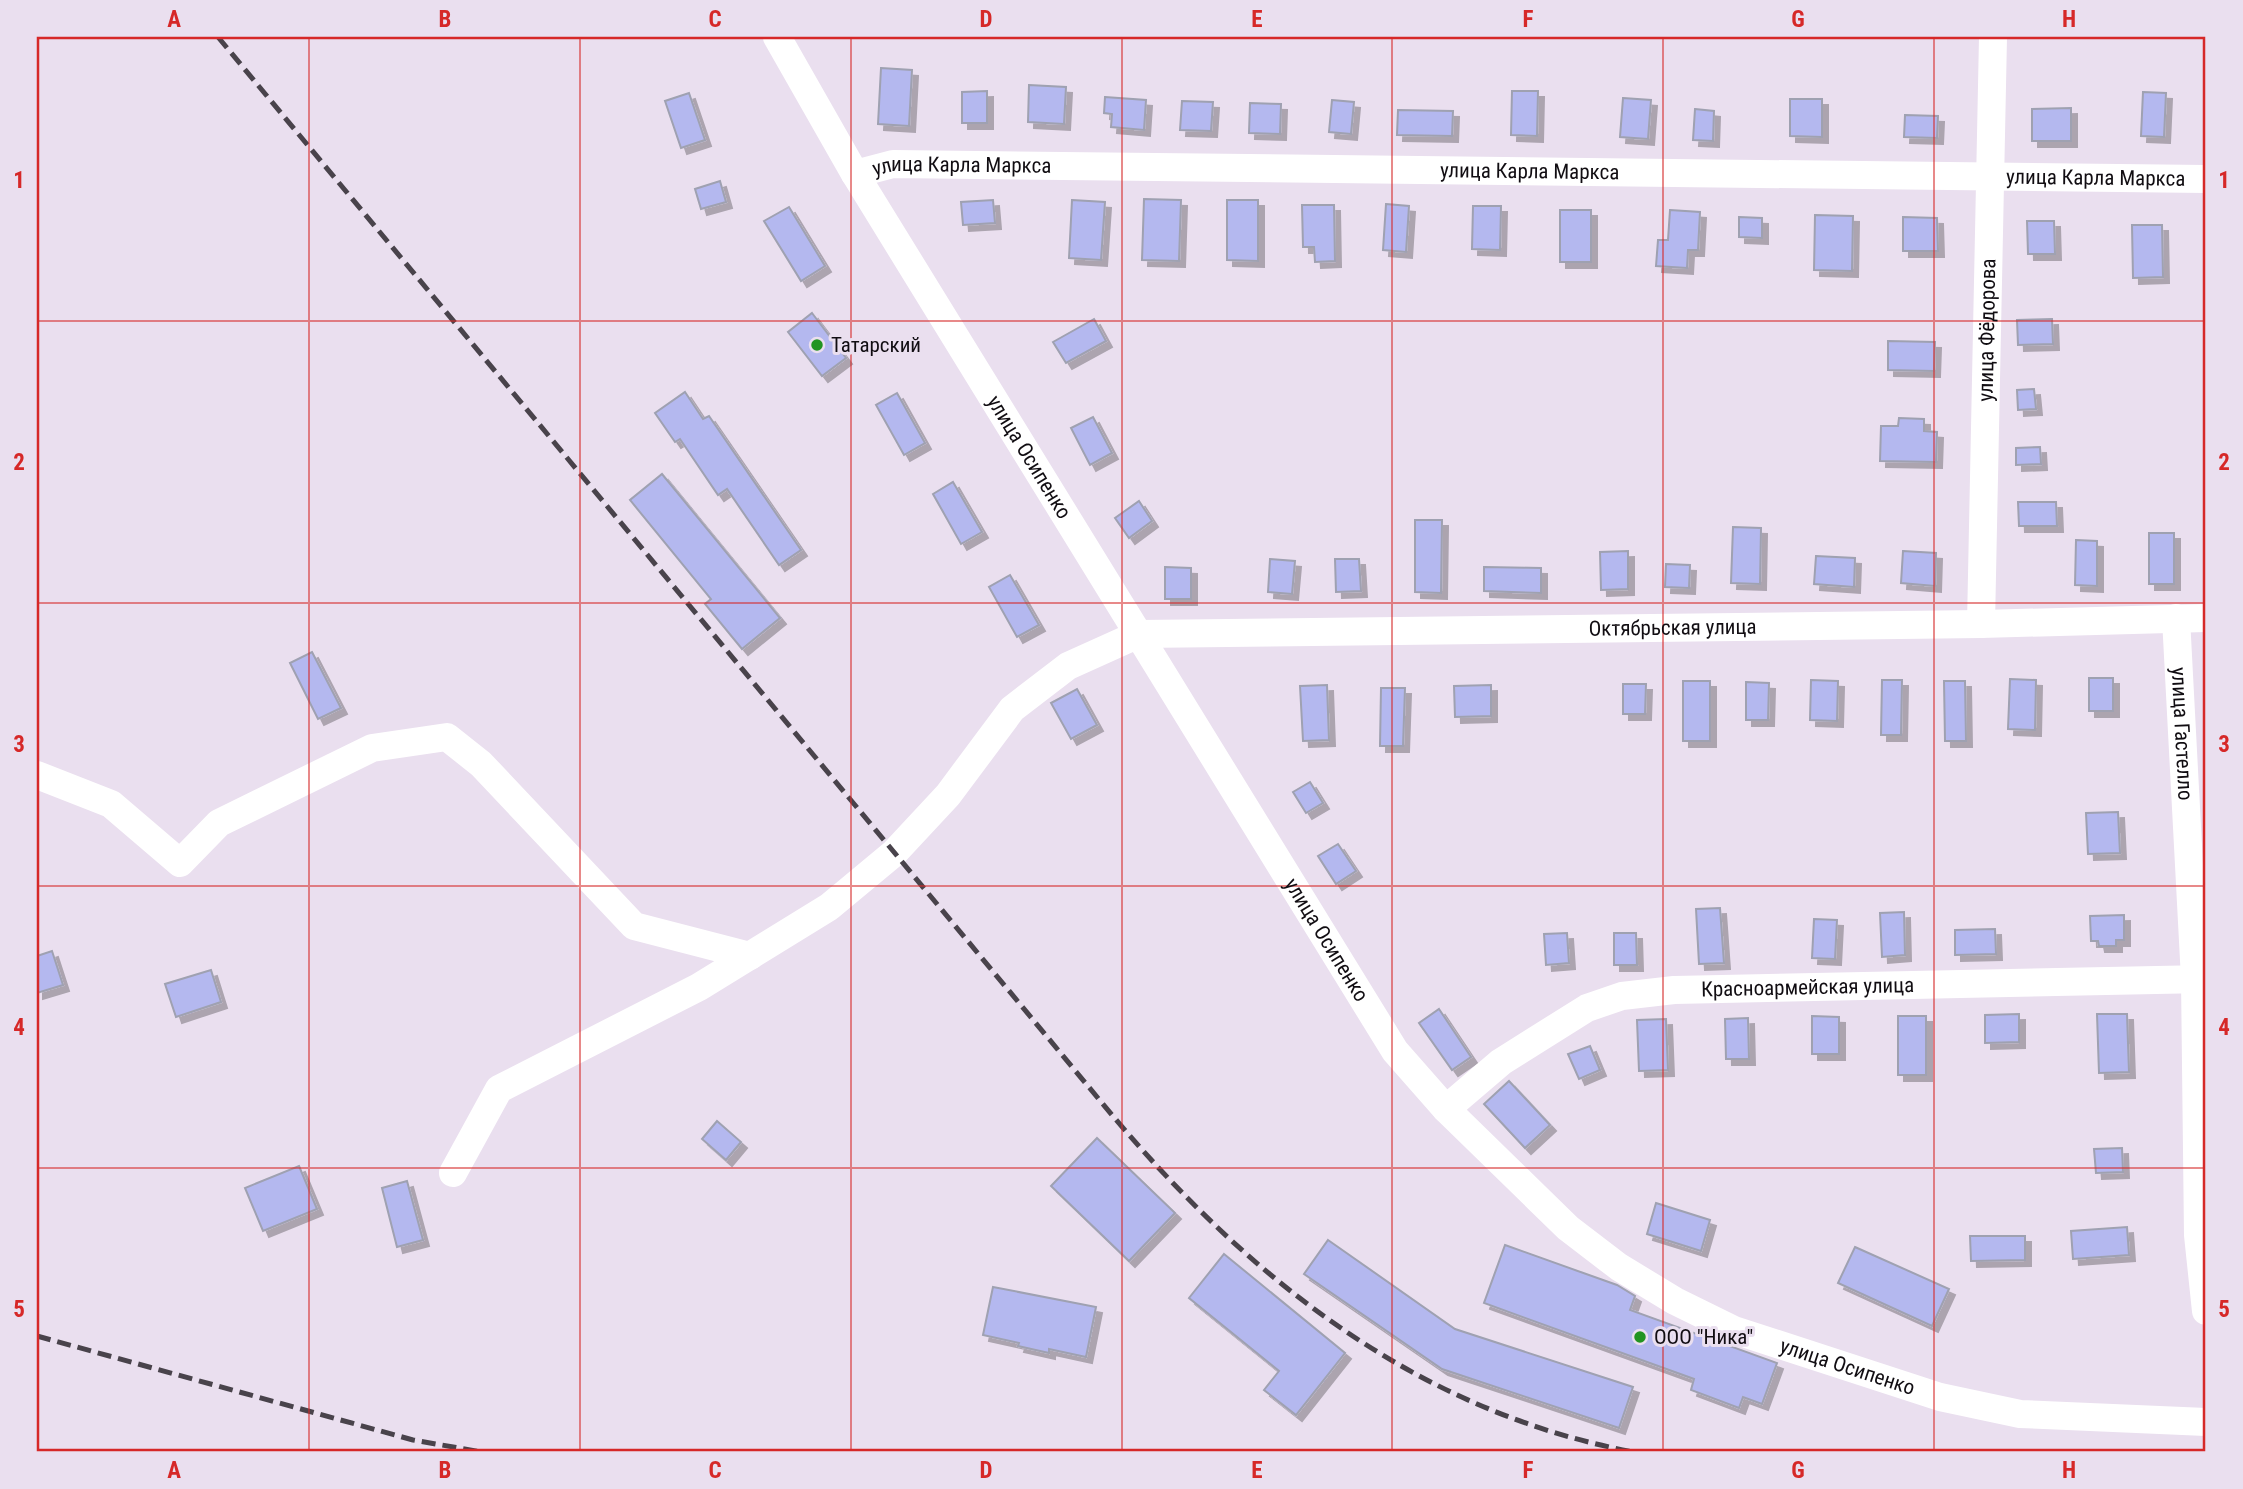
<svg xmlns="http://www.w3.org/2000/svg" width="2243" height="1489" viewBox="0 0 2243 1489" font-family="'Roboto Condensed',sans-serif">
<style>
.building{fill:#b4b8ef;stroke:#9fa1b1;stroke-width:2;filter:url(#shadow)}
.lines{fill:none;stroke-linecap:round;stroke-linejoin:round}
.minor{stroke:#fff;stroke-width:28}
.rail{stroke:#49434b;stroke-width:5;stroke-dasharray:14 7;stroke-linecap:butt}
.grid{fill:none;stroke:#d62828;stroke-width:2;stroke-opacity:0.55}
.poi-dot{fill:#229421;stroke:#eadfef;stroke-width:2.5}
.labels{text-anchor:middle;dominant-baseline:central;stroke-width:6;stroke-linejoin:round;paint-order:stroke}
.street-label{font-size:21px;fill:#110d12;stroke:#eadfef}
.poi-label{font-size:21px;fill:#110d12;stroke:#eadfef;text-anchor:start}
.neatline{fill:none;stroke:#d62828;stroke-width:2.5}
.grid-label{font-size:23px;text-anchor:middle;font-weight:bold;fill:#d62828}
</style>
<defs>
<filter id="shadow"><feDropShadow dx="6" dy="6" stdDeviation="0" flood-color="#0004"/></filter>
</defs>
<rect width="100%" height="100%" fill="#eadfef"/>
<g class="building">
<path d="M881 68 912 70 909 126 878 124Z"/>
<path d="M1029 85 1066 87 1064 124 1028 122Z"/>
<path d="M987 91V123H962V92Z"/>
<path d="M1512 91H1538L1537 136 1511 135Z"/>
<path d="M2143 92 2166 93 2164 137 2141 136Z"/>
<path d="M689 93 705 140 681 148 665 101Z"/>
<path d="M1105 97 1146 100 1144 130 1111 127 1112 114 1104 113Z"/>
<path d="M1623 98 1651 100 1648 139 1620 137Z"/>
<path d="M1790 99H1822V137L1790 136Z"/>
<path d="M1332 100 1354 102 1351 134 1329 132Z"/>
<path d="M1182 101 1213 102 1211 131 1180 130Z"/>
<path d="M1250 103 1281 104 1280 134 1249 133Z"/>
<path d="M2071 108V141H2032V109Z"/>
<path d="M1695 109 1714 111 1713 141 1693 140Z"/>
<path d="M1398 110 1453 111 1452 136 1397 135Z"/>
<path d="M1905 115 1938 116 1937 138 1904 137Z"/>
<path d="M720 181 726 202 701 209 695 189Z"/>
<path d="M1144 199 1181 200 1179 261 1142 260Z"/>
<path d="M993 200 995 223 963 225 961 202Z"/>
<path d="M1072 200 1105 202 1101 260 1069 258Z"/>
<path d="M1227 200H1258V261L1227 260Z"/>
<path d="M1386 204 1409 206 1406 252 1383 250Z"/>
<path d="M1302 205H1334L1335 261 1315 262 1314 247H1303Z"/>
<path d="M1473 206H1501L1500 250 1472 249Z"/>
<path d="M789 207 825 266 801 281 764 221Z"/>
<rect x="1560" y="210" width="31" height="52"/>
<path d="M1670 210 1700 212 1698 250H1688L1687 268 1656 266 1658 240H1668Z"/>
<path d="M1815 215 1853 216 1852 271 1814 270Z"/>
<path d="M1739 217 1762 218V238L1739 237Z"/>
<path d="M1903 217 1937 218 1938 251H1903Z"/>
<path d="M2027 221H2054L2055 254H2028Z"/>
<path d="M2132 225H2162L2163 277 2133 278Z"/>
<path d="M812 313 846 358 822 376 788 332Z"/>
<path d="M1094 319 1106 341 1066 363 1053 342Z"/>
<path d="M2052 319 2053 344 2018 345 2017 320Z"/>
<path d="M1888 341 1935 342 1934 371 1888 370Z"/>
<path d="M2034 389 2036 409 2018 410 2017 390Z"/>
<path d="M685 392 703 419 709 416 801 550 779 565 727 489 718 495 680 439 675 442 655 413Z"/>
<path d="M897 393 925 443 904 455 876 405Z"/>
<path d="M1093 417 1112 453 1090 465 1071 428Z"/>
<path d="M1899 418 1924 419V431L1937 432 1936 462 1880 461 1881 426H1898Z"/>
<path d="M2040 447 2041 464 2016 465V448Z"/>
<path d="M662 474 780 618 742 649 705 604 711 599 630 500Z"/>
<path d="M953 482 982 532 961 544 933 494Z"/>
<path d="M1139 501 1152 521 1129 538 1115 518Z"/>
<path d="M2018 502H2056L2057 526H2019Z"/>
<path d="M1415 520H1442L1441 593 1415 592Z"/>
<path d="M1733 527 1761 528 1760 584 1731 583Z"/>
<rect x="2149" y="533" width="25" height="51"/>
<path d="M2076 540 2097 541V586L2075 585Z"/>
<path d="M1628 551V589L1601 590 1600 552Z"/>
<path d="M1903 551 1936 553 1935 586 1901 583Z"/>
<path d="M1816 556 1855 558 1854 587 1814 584Z"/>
<path d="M1270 559 1295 561 1292 594 1268 592Z"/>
<path d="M1335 559H1359L1361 591 1336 592Z"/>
<path d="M1666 564 1690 565 1689 588 1665 587Z"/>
<path d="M1165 567 1191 568V599H1165Z"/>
<path d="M1484 567 1541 568V593L1484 591Z"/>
<path d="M1010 575 1039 625 1017 637 989 587Z"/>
<path d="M312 652 341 708 318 719 290 663Z"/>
<rect x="2089" y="678" width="24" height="33"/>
<path d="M2010 679 2036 680 2035 730 2008 729Z"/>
<path d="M1811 680 1838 681 1837 721 1810 720Z"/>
<path d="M1882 680H1902L1901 735H1881Z"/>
<rect x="1683" y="681" width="27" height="60"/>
<path d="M1944 681H1965L1966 741H1945Z"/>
<path d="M1746 682 1769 683 1768 720H1746Z"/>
<path d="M1623 684H1646L1645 714H1623Z"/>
<path d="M1327 685 1329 740 1303 741 1300 686Z"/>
<path d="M1491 685V716L1455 717 1454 686Z"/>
<path d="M1381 688H1405L1403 746H1380Z"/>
<path d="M1077 689 1097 725 1071 739 1051 703Z"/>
<path d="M1310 782 1323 803 1306 813 1293 792Z"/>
<path d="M2118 812 2120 853 2088 854 2086 813Z"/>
<path d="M1338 844 1356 871 1336 884 1318 856Z"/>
<path d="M1720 908 1724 963 1699 964 1696 909Z"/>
<path d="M1904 912 1905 955 1882 957 1880 913Z"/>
<path d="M2124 915V940H2116V946H2099L2098 941H2091L2090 916Z"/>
<path d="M1814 919 1837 920 1835 959 1812 958Z"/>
<path d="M1995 929 1996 954 1955 955V930Z"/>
<path d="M1567 933 1569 963 1546 965 1544 934Z"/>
<path d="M1614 933H1636L1637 965H1614Z"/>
<path d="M52 951 63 985 37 993V956Z"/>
<path d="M211 970 221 1002 176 1017 165 984Z"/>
<path d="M1439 1009 1471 1057 1452 1070 1419 1023Z"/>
<path d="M2019 1014V1042L1985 1043V1015Z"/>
<path d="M2097 1014H2127L2129 1072 2099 1073Z"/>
<path d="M1812 1016 1839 1017V1054H1812Z"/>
<rect x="1898" y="1016" width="28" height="59"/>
<path d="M1748 1018 1749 1059H1726L1725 1019Z"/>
<path d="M1666 1019 1668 1070 1639 1071 1637 1020Z"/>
<path d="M1590 1046 1600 1070 1579 1079 1568 1054Z"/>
<path d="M1509 1081 1550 1125 1525 1148 1484 1104Z"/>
<path d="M717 1121 741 1142 726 1160 702 1139Z"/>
<path d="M1097 1138 1175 1213 1129 1261 1051 1186Z"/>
<path d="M2122 1148 2123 1172 2096 1173 2094 1149Z"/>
<path d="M299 1166 317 1209 263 1231 245 1188Z"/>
<path d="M407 1181 423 1240 397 1247 382 1188Z"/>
<path d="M1656 1203 1710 1220 1701 1251 1647 1234Z"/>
<path d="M2127 1227 2129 1255 2073 1259 2071 1231Z"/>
<path d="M1970 1236H2025V1260L1971 1261Z"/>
<path d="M1328 1240 1455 1329 1633 1387 1619 1428 1442 1369 1304 1274Z"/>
<path d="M1505 1245 1617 1285 1635 1296 1630 1310 1777 1363 1762 1404 1743 1397 1739 1408 1691 1390 1694 1379 1484 1303Z"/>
<path d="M1855 1247 1949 1289 1932 1326 1838 1283Z"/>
<path d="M1224 1254 1345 1353 1296 1415 1264 1390 1279 1371 1189 1298Z"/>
<path d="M993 1287 1096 1307 1086 1357 1049 1349V1353L1018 1346 1019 1343 983 1335Z"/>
</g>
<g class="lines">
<g class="minor">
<path id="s1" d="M777 37 855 174 1395 1051 1446 1109 1568 1228 1619 1267 1675 1301 1734 1330 1940 1397 2020 1414 2206 1422"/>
<path id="s2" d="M855 174 893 164 2206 179"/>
<path id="s3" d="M2176 618 2195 979 2198 1235 2206 1311"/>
<path id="s4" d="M1981 624 1993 37"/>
<path d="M37 775 111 804 180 863 219 823 372 748 447 737 481 764 634 926 750 956"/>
<path id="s5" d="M1446 1109 1501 1062 1587 1008 1622 996 1674 990 2206 979"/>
<path id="s6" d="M453 1173 499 1089 699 987 829 907 894 853 948 795 1012 709 1068 666 1139 634 1981 624 2206 618"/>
</g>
<g class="rail">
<path d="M218 37 1112 1115C1250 1279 1418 1412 1634 1452"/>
<path d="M37 1336 413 1440 482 1452"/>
</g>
</g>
<path class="grid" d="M309 37V1452M580 37V1452M851 37V1452M1122 37V1452M1392 37V1452M1663 37V1452M1934 37V1452M37 321H2206M37 603H2206M37 886H2206M37 1168H2206"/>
<g class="poi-dot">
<circle cx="817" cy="345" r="7"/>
<circle cx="1640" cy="1337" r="7"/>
</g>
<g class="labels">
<g class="street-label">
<text stroke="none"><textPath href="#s2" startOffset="108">улица Карла Маркса</textPath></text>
<text stroke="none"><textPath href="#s2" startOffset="676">улица Карла Маркса</textPath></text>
<text stroke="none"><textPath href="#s2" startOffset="1242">улица Карла Маркса</textPath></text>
<text stroke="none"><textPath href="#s4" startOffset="294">улица Фёдорова</textPath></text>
<text stroke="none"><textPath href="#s1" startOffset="490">улица Осипенко</textPath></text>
<text stroke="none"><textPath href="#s6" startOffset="1426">Октябрьская улица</textPath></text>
<text stroke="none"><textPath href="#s3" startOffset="116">улица Гастелло</textPath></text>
<text stroke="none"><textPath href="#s1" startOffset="1057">улица Осипенко</textPath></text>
<text stroke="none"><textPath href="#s5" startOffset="397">Красноармейская улица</textPath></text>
<text stroke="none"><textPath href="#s1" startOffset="1750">улица Осипенко</textPath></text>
</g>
<g class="poi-label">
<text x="831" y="345">Татарский</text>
<text x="1654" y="1337">ООО "Ника"</text>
</g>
</g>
<rect width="2243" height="1489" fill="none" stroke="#eadfef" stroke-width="77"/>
<rect x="38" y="38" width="2166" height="1412" class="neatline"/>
<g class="grid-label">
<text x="174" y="27">A</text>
<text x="445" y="27">B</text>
<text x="715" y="27">C</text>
<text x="986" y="27">D</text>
<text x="1257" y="27">E</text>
<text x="1528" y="27">F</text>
<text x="1798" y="27">G</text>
<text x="2069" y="27">H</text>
<text x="19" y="188">1</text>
<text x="2224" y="188">1</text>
<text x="19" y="470">2</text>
<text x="2224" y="470">2</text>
<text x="19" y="752">3</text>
<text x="2224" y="752">3</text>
<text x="19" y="1035">4</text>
<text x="2224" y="1035">4</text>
<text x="19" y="1317">5</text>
<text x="2224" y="1317">5</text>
<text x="174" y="1478">A</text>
<text x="445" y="1478">B</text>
<text x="715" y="1478">C</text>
<text x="986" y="1478">D</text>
<text x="1257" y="1478">E</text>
<text x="1528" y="1478">F</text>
<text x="1798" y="1478">G</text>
<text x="2069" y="1478">H</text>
</g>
</svg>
